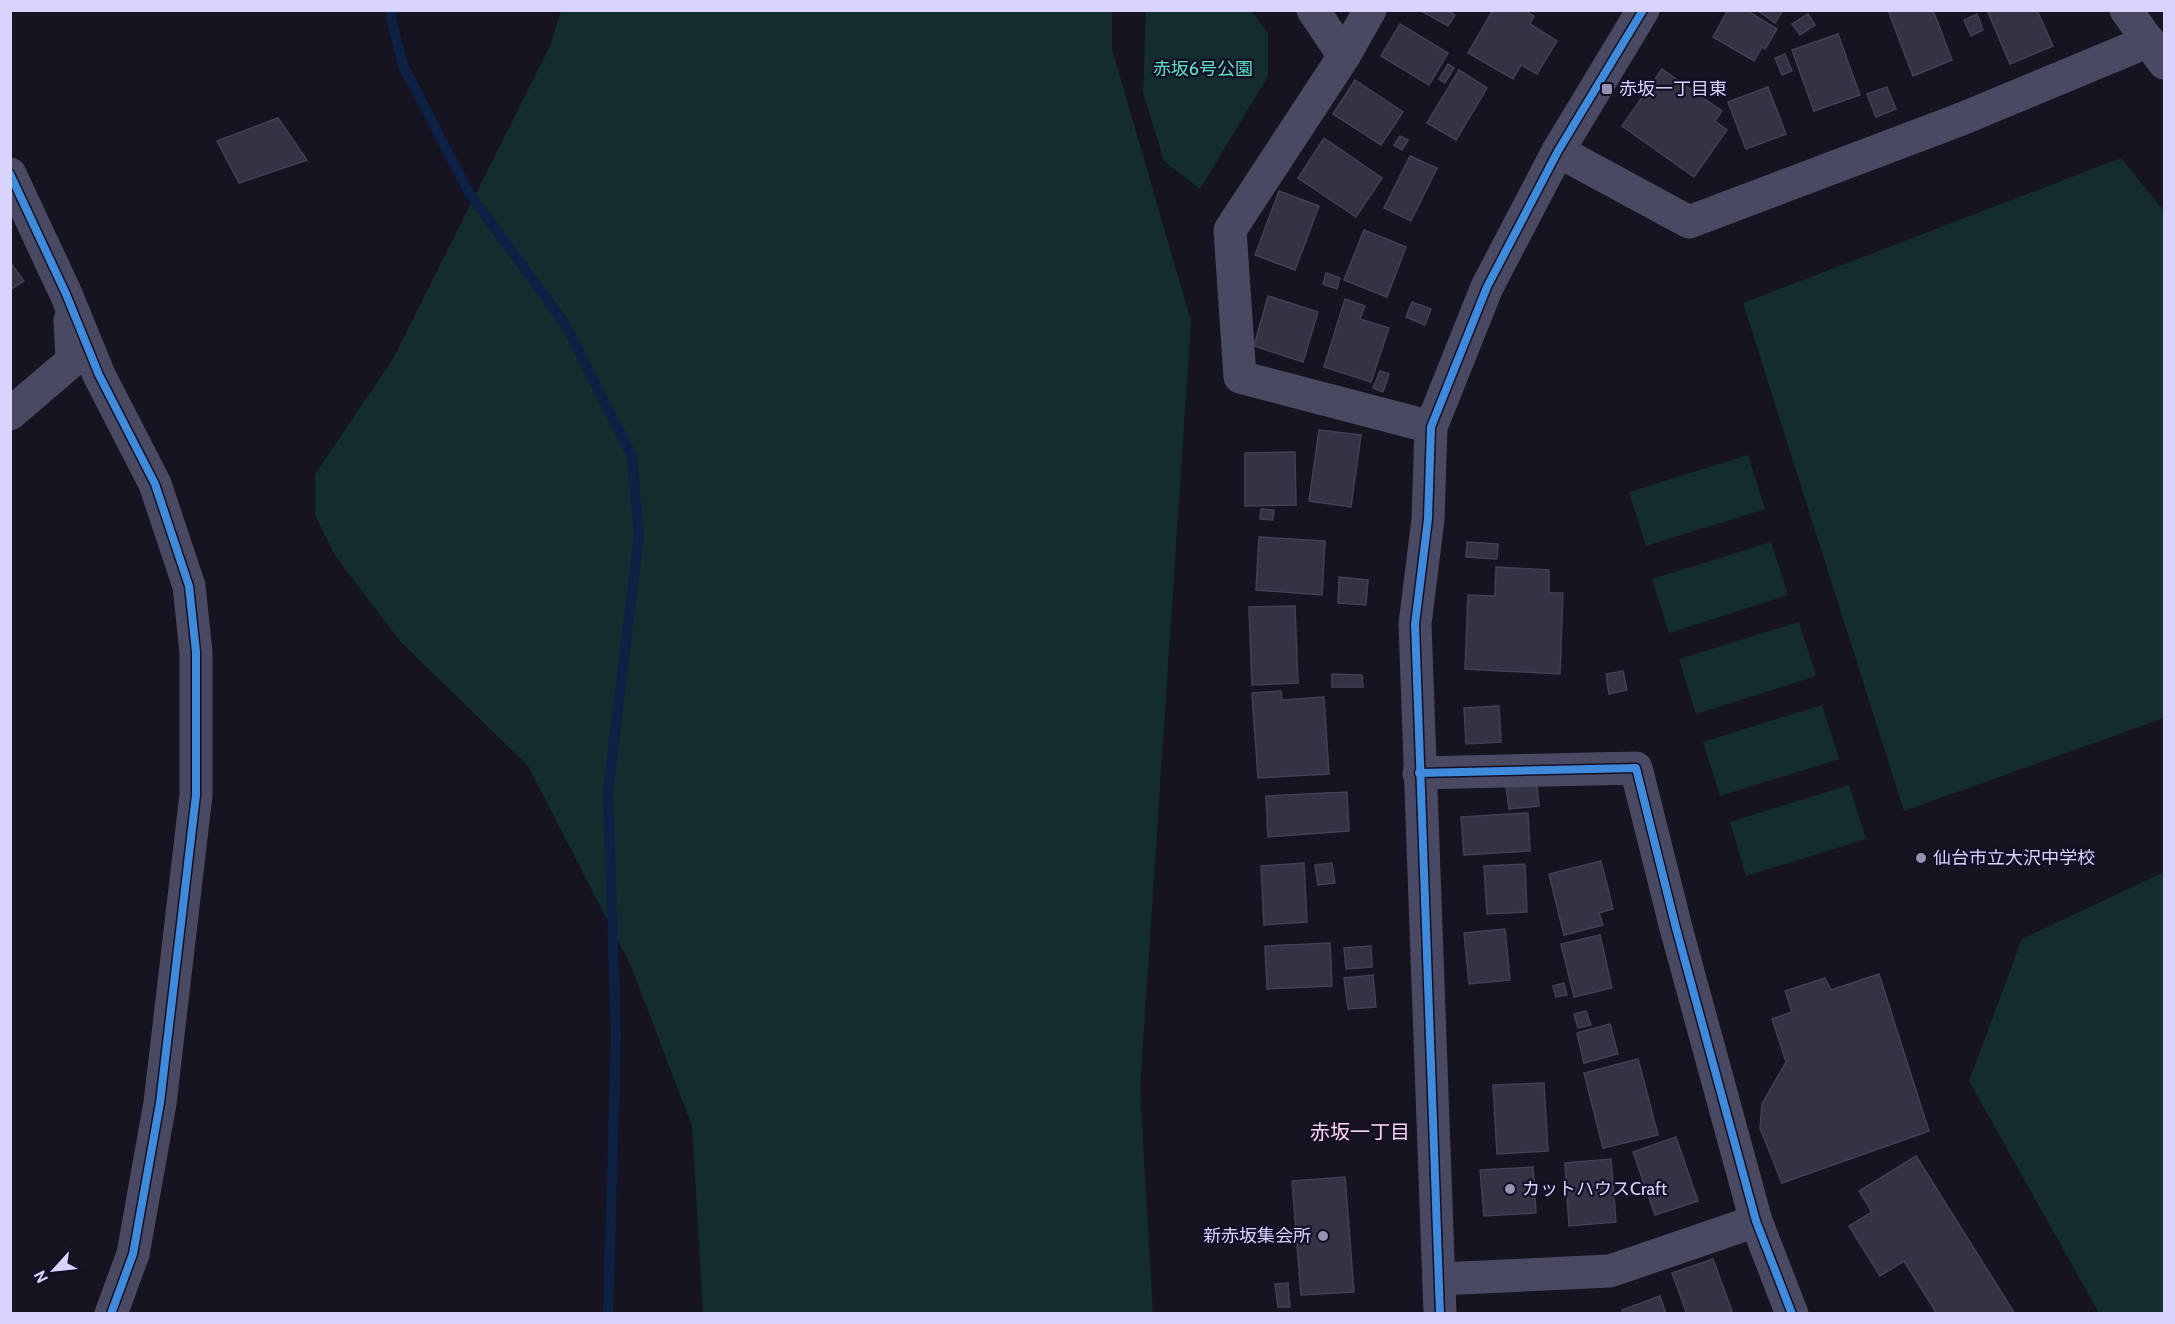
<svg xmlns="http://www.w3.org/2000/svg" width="2175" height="1324" viewBox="0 0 2175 1324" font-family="Cabin,'Noto Sans JP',sans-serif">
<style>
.green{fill:#132c2d}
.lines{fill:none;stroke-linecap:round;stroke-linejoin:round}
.stream{stroke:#0d2144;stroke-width:10}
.building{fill:#343243;stroke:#433f54;stroke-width:1.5}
.minor{stroke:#4a4962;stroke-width:33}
.tertiary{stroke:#4a4962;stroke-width:33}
.cycleway-casing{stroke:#130f26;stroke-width:11}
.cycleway{stroke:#408adc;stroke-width:8}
.poi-dot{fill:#9591b1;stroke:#130f26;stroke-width:2}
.labels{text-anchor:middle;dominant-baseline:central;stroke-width:4.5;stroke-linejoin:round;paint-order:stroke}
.park-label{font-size:18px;fill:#5fe0c0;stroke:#130f26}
.poi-label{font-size:18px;fill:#d9d4ff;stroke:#130f26;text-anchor:start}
.neighbourhood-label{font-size:20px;fill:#ffd6f0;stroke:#130f26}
</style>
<rect width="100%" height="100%" fill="#161421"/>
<g class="green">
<path d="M561 11H1112V49L1191 321 1140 1088 1153 1313H703L692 1126 631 966 528 766 400 641 336 557 315 515V474L393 359 550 46Z"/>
<path d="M1146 11H1251L1268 33V76L1200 189 1164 161 1143 92Z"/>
<path d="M2121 158 2164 211V718L1904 811 1743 303Z"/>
<path d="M1748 455 1765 509 1646 546 1629 492Z"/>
<path d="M1771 542 1788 595 1669 633 1652 579Z"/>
<path d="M1799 622 1816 676 1696 714 1679 659Z"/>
<path d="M1822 705 1839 759 1720 796 1703 742Z"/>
<path d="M1849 785 1866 839 1746 876 1730 822Z"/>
<path d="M2164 872V1313H2099L1969 1081 2022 939Z"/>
</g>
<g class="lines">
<path class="stream" d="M392 10 391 18 403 65 469 193 566 325 632 456 639 535 608 792 616 1036 608 1314"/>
</g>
<g class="building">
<path d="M1424 10H1446L1455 15 1448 26 1423 12Z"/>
<path d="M1493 10H1524L1534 16 1530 24 1557 41 1537 74 1521 65 1513 79 1468 53Z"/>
<path d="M1728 10H1746L1777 29 1765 49 1762 47 1754 61 1713 37Z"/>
<path d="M1757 10H1783L1775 23Z"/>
<path d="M1896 10H1933L1952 60 1913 76 1889 13Z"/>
<path d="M1987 10H2037L2053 46 2010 64Z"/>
<path d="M1808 14 1815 25 1800 35 1792 24Z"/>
<path d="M1977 14 1983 30 1971 36 1964 20Z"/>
<path d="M1400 24 1448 53 1429 85 1381 56Z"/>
<path d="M1838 34 1860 95 1814 111 1792 50Z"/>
<path d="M1785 54 1792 71 1782 75 1775 58Z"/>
<path d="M1448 64 1454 68 1445 83 1439 79Z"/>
<path d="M1662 69 1722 111 1715 121 1727 130 1694 177 1622 126Z"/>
<path d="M1459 70 1487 88 1456 140 1427 123Z"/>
<path d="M1355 80 1403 112 1381 145 1333 114Z"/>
<path d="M1768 87 1786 134 1746 149 1728 102Z"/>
<path d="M1887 87 1896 109 1876 117 1867 94Z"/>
<path d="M278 118 307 160 239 183 217 141Z"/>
<path d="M1400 136 1408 140 1402 150 1394 145Z"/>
<path d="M1324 138 1382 178 1356 217 1298 178Z"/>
<path d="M1410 156 1437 168 1411 221 1384 208Z"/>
<path d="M1279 191 1319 206 1295 270 1255 255Z"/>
<path d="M1364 230 1406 247 1387 297 1344 280Z"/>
<path d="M10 262 24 281 10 290Z"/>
<path d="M1326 273 1340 278 1337 289 1323 284Z"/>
<path d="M1268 296 1318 312 1303 362 1254 346Z"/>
<path d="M1345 299 1365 306 1360 319 1389 328 1371 382 1324 367Z"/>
<path d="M1412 302 1431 309 1425 325 1406 317Z"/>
<path d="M1380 371 1389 374 1383 392 1373 388Z"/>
<path d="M1319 430 1361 435 1351 507 1309 501Z"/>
<path d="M1295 452 1296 505 1245 506V453Z"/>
<path d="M1261 509 1274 510 1273 520 1260 519Z"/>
<path d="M1259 537 1325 541 1322 595 1256 590Z"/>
<path d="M1467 542 1498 544 1497 559 1466 557Z"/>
<path d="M1496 567 1549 570V593H1563L1560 674 1465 669 1468 595 1495 596Z"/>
<path d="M1339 577 1368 580 1366 605 1338 603Z"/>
<path d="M1295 606 1298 683 1252 685 1249 607Z"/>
<path d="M1623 671 1627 690 1609 694 1606 674Z"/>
<path d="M1332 674 1362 675 1363 687H1332Z"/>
<path d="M1281 691 1282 700 1324 697 1329 774 1258 778 1252 693Z"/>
<path d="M1499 706 1501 742 1466 744 1464 708Z"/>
<path d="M1537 783 1539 806 1509 809 1506 786Z"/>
<path d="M1347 792 1349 831 1268 837 1266 796Z"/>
<path d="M1528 813 1530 851 1464 855 1461 817Z"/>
<path d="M1601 861 1613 909 1599 913 1603 925 1564 935 1549 874Z"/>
<path d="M1304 863 1307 922 1264 925 1261 866Z"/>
<path d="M1332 863 1335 883 1318 885 1315 865Z"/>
<path d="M1525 864 1527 912 1487 914 1484 866Z"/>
<path d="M1505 929 1510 980 1469 984 1464 933Z"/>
<path d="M1600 935 1612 988 1574 997 1561 944Z"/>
<path d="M1330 943 1332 986 1267 989 1265 946Z"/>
<path d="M1371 946 1372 967 1346 969 1344 948Z"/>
<path d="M1879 974 1929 1131 1782 1183 1760 1128 1762 1104 1786 1062 1772 1019 1792 1012 1785 991 1825 978 1831 990Z"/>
<path d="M1373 975 1376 1007 1348 1009 1344 978Z"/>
<path d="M1564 983 1567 995 1556 997 1553 986Z"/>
<path d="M1586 1011 1591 1025 1578 1028 1574 1014Z"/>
<path d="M1610 1024 1618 1054 1584 1063 1577 1033Z"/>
<path d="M1638 1059 1658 1135 1603 1148 1584 1073Z"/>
<path d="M1544 1083 1548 1151 1497 1154 1493 1085Z"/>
<path d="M1676 1137 1698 1201 1655 1215 1633 1152Z"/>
<path d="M1916 1156 2015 1314H1937L1904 1261 1880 1276 1849 1226 1872 1212 1859 1191Z"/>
<path d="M1611 1159 1616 1222 1569 1226 1565 1163Z"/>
<path d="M1533 1167 1536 1213 1484 1216 1480 1170Z"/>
<path d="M1345 1177 1354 1292 1301 1295 1292 1181Z"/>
<path d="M1713 1259 1732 1311 1725 1314H1687L1672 1273Z"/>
<path d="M1288 1283 1290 1307H1278L1275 1284Z"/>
<path d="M1660 1296 1666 1314H1623L1622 1310Z"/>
</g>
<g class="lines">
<g class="minor">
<path d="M1313 10 1344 56"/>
<path d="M1370 10 1344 56 1230 230 1240 377 1431 427"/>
<path d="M1558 151 1689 222 1959 120 2149 41"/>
<path d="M10 174 66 294 99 375 155 484 189 586 196 652V795L160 1103 133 1254 111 1314"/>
<path d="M10 414 72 361 70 320"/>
<path d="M1419 773 1636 768 1676 928 1756 1221 1792 1314"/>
<path d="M1439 1279 1610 1271 1756 1221"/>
</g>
<g class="tertiary">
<path d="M2126 10 2164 63"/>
<path d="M1440 1314 1415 624 1428 519 1431 427 1487 287 1558 151 1643 10"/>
</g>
<g class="cycleway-casing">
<g id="cycleway">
<path d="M10 174 66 294 99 375 155 484 189 586 196 652V795L160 1103 133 1254 111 1314"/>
<path d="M1419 773 1636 768 1676 928 1756 1221 1792 1314"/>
<path d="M1440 1314 1415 624 1428 519 1431 427 1487 287 1558 151 1643 10"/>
</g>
</g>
<use href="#cycleway" class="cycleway"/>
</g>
<g class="poi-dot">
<rect x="1601" y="83" width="12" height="12" rx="3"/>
<circle cx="1921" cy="858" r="6"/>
<circle cx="1510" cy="1189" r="6"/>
<circle cx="1323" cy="1236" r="6"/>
</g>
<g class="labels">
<g class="park-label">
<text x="1203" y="69">赤坂6号公園</text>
</g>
<g class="poi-label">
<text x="1619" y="89">赤坂一丁目東</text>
<text x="1933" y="858">仙台市立大沢中学校</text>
<text x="1522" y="1189">カットハウスCraft</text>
<text x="1311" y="1236" text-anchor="end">新赤坂集会所</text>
</g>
<g class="neighbourhood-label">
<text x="1360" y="1132">赤坂一丁目</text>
</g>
</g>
<rect width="2175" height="1324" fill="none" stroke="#d9d4ff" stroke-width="24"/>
<g transform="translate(54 1270) rotate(243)" stroke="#130f26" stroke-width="4.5" paint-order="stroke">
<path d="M0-4.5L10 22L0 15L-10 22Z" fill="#d9d4ff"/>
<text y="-9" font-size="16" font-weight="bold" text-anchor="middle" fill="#d9d4ff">N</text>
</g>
</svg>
